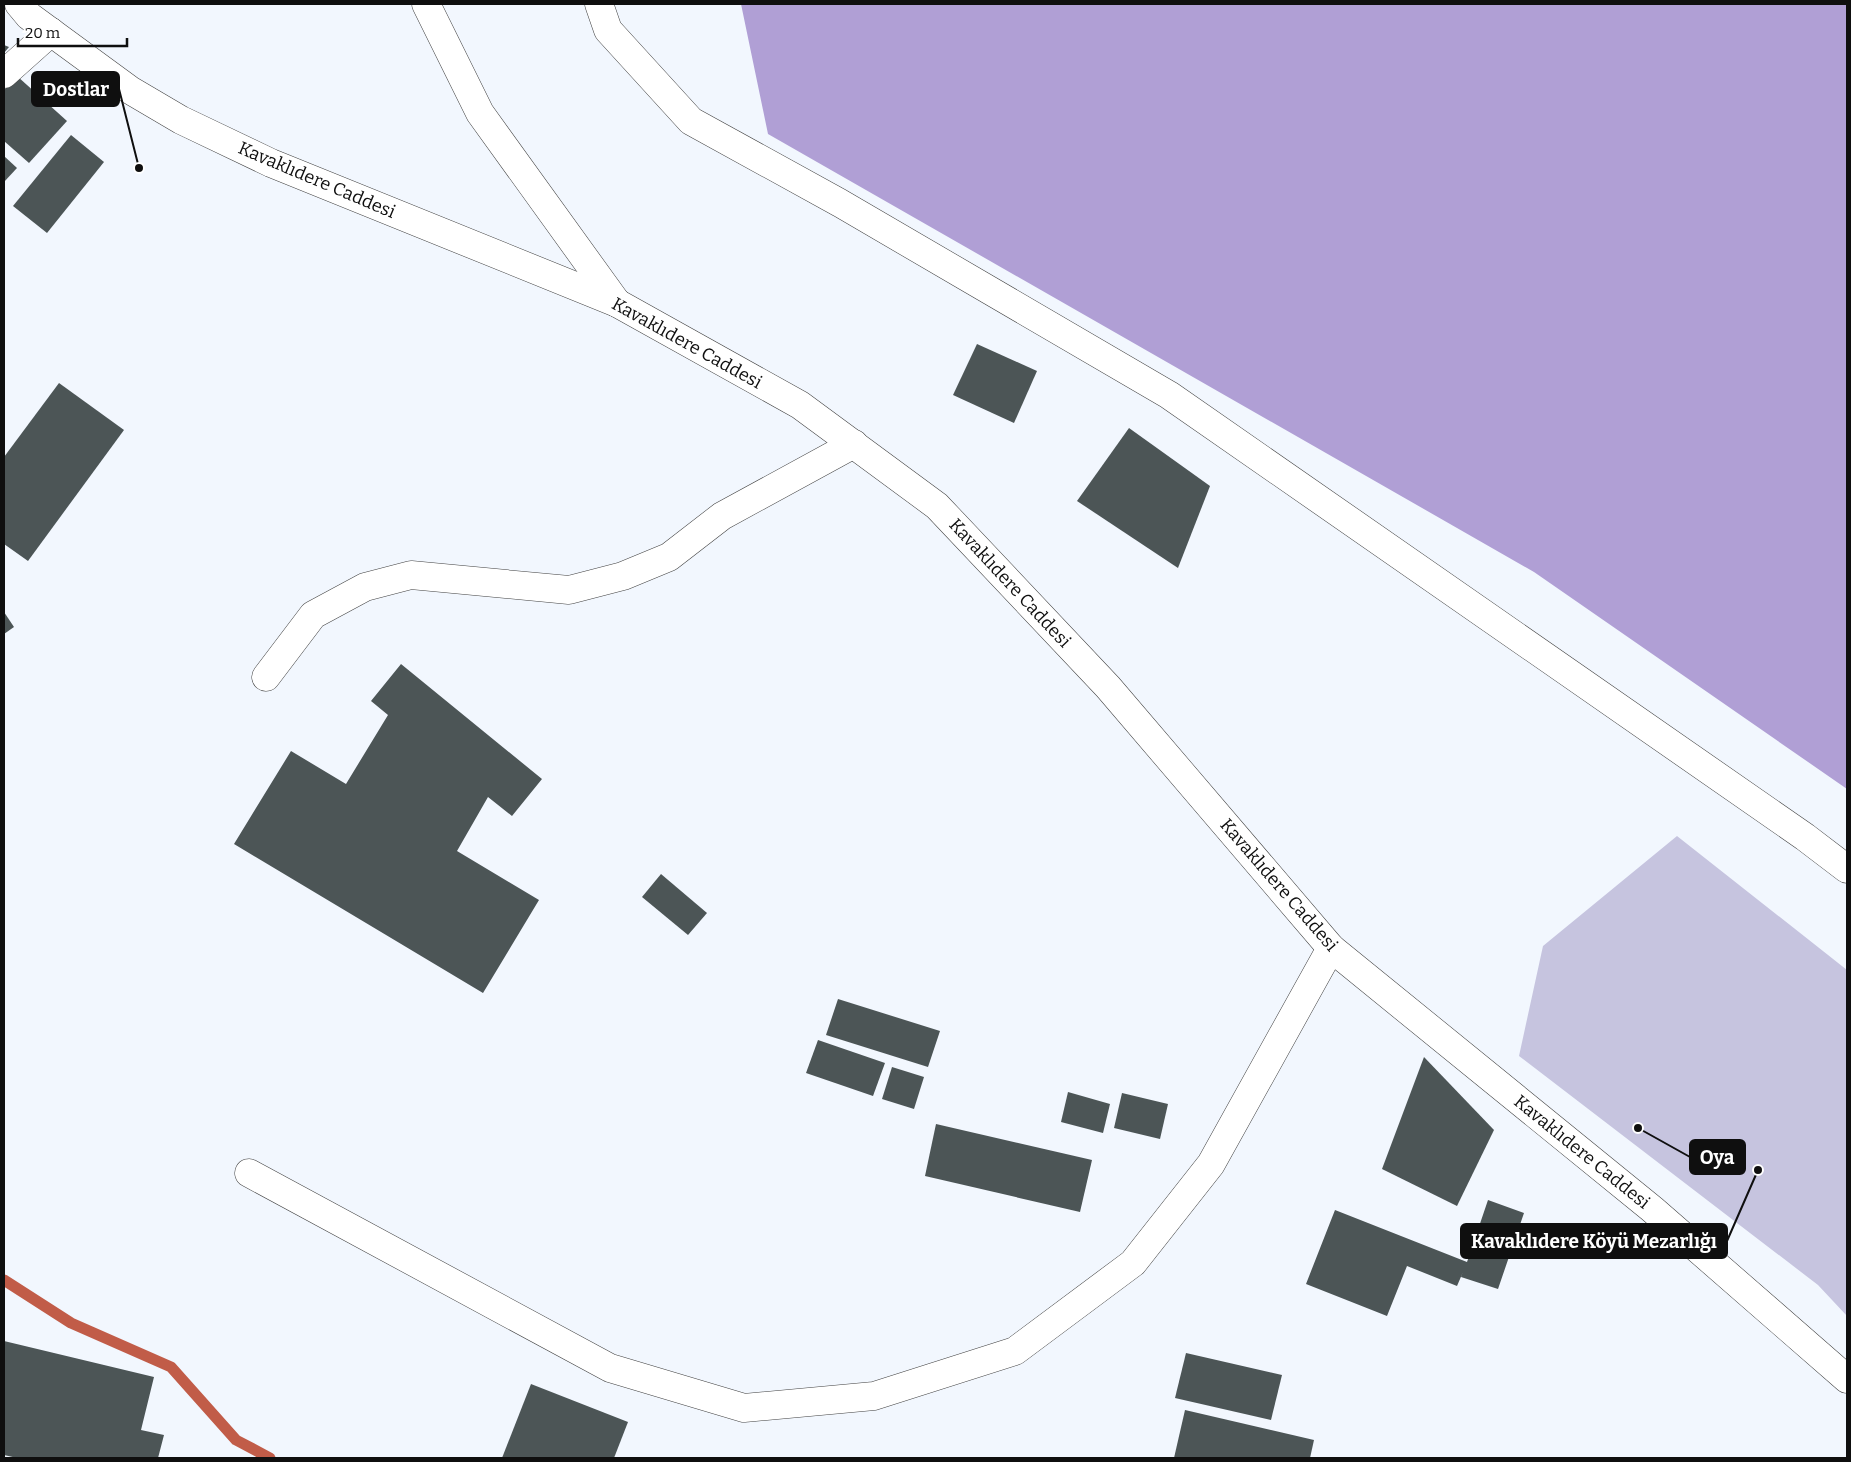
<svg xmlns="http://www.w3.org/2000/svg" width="1851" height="1462" viewBox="0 0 1851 1462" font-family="Bitter,serif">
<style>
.forest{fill:#b09fd5}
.cemetery{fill:#c6c4df}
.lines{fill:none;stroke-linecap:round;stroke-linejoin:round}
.stream{stroke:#c15c48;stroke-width:11}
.building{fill:#4c5556}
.minor-casing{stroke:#424242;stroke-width:29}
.minor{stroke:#fff;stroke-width:28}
.labels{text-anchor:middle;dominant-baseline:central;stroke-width:5;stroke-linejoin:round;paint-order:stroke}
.street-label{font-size:18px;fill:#0f0f0f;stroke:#fff}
.leader{fill:none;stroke:#0f0f0f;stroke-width:2}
.callout-dot{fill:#0f0f0f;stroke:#fff;stroke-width:2}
.callout{fill:#0f0f0f;stroke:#0f0f0f;stroke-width:2}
.callout-label{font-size:19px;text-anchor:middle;font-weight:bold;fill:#fff}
</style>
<rect width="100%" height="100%" fill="#f2f7fe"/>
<path class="forest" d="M741 4H1847V789L1534 572 768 134Z"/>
<path class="cemetery" d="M1677 836 1847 970V1316L1818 1285 1519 1056 1543 946Z"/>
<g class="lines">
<path class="stream" d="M4 1280 71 1323 171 1367 236 1440 270 1458"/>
</g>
<g class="building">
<path d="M4 45 9 47 4 53Z"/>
<path d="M17 76 67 121 29 163 4 141V90Z"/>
<path d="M71 135 104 162 47 233 13 206Z"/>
<path d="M4 156 17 168 4 182Z"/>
<path d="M977 344 1037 371 1014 423 953 395Z"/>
<path d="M59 383 124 430 28 561 4 544V457Z"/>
<path d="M1129 428 1210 486 1178 568 1077 501Z"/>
<path d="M4 612 14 627 4 634Z"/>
<path d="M401 664 542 779 512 816 488 797 457 851 539 900 483 993 234 844 291 751 346 784 388 715 371 701Z"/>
<path d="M661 874 707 913 688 935 642 897Z"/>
<path d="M838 999 940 1031 928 1067 826 1035Z"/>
<path d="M818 1040 885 1063 873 1096 806 1073Z"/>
<path d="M1424 1057 1494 1130 1457 1206 1382 1169Z"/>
<path d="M892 1067 924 1077 914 1109 882 1099Z"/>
<path d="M1068 1092 1110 1104 1103 1133 1061 1122Z"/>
<path d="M1122 1093 1168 1104 1160 1139 1114 1128Z"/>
<path d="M936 1124 1092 1160 1080 1212 925 1176Z"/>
<path d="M1488 1200 1524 1213 1498 1289 1461 1277 1463 1272 1457 1286 1407 1266 1387 1316 1306 1284 1335 1210 1467 1262Z"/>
<path d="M4 1341 154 1377 141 1430 164 1435 158 1458H17L4 1455Z"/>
<path d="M1186 1353 1282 1375 1271 1420 1175 1398Z"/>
<path d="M531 1384 628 1422 614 1458H502Z"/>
<path d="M1185 1410 1314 1440 1310 1458H1174Z"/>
</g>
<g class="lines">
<g class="minor-casing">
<g id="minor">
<path d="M19 4 29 16 130 90 181 120 271 163 617 303 800 405 937 506 1108 687 1331 948 1652 1209 1847 1379"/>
<path d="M426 4 480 113 617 303"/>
<path d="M599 4 608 30 691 121 840 203 1169 395 1805 837 1847 869"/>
<path d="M4 74 51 32"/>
<path d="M266 677 313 615 365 587 411 575 569 590 623 576 669 557 722 516 854 444"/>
<path d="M249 1173 610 1368 744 1408 874 1396 1015 1351 1133 1263 1211 1164 1331 948"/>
</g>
</g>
<use href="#minor" class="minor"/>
</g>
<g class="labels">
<g class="street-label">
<text transform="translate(317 180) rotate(23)">Kavaklıdere Caddesi</text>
<text transform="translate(687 343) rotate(29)">Kavaklıdere Caddesi</text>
<text transform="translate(1010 583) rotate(47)">Kavaklıdere Caddesi</text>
<text transform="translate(1279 885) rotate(49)">Kavaklıdere Caddesi</text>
<text transform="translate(1582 1152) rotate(39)">Kavaklıdere Caddesi</text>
</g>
</g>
<path class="leader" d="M139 168L119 89M1638 1128L1690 1157M1758 1170L1727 1241"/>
<g class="callout-dot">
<circle cx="139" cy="168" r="5"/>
<circle cx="1638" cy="1128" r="5"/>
<circle cx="1758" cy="1170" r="5"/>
</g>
<g class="callout">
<rect x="32" y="72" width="87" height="34" rx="5"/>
<rect x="1690" y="1140" width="55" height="34" rx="5"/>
<rect x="1461" y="1224" width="266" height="34" rx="5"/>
</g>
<g class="callout-label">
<text x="76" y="96">Dostlar</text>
<text x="1717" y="1164">Oya</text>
<text x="1594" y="1248">Kavaklıdere Köyü Mezarlığı</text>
</g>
<rect width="1851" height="1462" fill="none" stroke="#0f0f0f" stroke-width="10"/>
<path d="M18 38v8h109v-8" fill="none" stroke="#0f0f0f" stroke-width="2.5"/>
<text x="25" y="38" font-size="15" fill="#0f0f0f" stroke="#ffffff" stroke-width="4" paint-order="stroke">20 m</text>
</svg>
